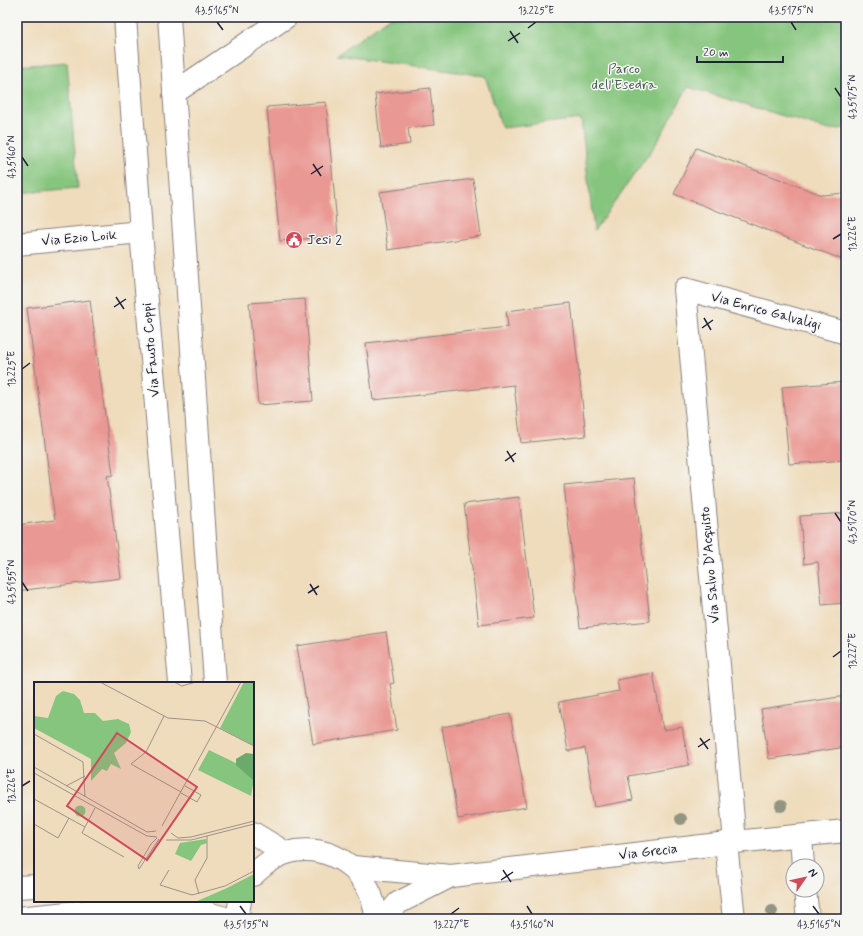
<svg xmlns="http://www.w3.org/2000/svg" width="863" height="936" viewBox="0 0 863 936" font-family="Mynerve,sans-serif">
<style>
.green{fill:#85c57d;stroke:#54745c}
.building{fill:#ea9893}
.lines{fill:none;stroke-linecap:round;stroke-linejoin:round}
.minor-casing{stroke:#887f7c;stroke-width:24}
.tertiary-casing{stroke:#887f7c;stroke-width:24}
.minor{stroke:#fff;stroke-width:22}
.tertiary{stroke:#fff;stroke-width:22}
.tree{fill:#929582}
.ticks{fill:none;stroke:#22223b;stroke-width:1.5}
.labels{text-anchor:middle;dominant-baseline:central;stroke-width:3;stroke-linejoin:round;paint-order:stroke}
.park-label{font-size:14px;fill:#455b52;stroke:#f6f6f2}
.street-label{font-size:14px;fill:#22223b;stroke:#f6f6f2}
.poi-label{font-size:14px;fill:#22223b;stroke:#f6f6f2;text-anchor:start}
.inset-road{fill:none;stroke:#9d9288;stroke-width:1}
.view{fill:#d1495b;fill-opacity:0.15;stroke:#d1495b;stroke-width:2}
.inset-edge{fill:none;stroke:#22223b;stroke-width:2}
.neatline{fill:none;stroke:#22223b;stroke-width:1.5}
.ticks-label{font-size:10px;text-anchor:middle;fill:#22223b}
</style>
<rect width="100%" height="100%" fill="#f6f6f2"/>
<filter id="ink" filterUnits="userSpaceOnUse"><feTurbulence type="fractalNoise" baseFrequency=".025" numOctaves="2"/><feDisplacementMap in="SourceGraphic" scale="8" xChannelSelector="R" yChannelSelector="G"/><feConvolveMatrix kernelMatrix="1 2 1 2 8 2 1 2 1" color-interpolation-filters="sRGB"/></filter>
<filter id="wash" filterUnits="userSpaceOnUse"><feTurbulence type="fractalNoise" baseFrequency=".012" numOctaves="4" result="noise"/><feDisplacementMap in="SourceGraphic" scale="16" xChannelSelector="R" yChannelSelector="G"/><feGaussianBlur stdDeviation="0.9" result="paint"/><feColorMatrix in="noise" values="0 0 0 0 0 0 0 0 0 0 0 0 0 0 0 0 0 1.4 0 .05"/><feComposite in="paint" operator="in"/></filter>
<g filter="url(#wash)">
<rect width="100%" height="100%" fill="#efdcbc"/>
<g class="green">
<path d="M390 17H846V128L829 130 688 87 656 144 594 231 581 119 502 128 485 76 337 55Z"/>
<path d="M67 62 78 188 17 193V66Z"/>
</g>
<g id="blocks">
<g class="building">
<path d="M430 88 434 125 408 128 410 144 381 148 375 94Z"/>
<path d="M326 102 338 236 280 241 267 107Z"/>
<path d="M696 148 822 195 846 193V261L674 194Z"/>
<path d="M473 179 481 236 388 250 380 192Z"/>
<path d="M305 299 313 401 258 405 249 303Z"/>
<path d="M90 300 113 475 107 476 121 578 17 591V525L55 520 27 308Z"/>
<path d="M571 303 586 436 521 443 514 385 373 400 366 343 508 327 506 311Z"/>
<path d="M846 382V460L789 464 782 387Z"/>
<path d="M634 478 650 621 580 628 564 485Z"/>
<path d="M519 497 534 618 479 625 464 504Z"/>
<path d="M846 513V603L822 605 818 562 804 564 800 516Z"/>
<path d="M386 632 394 683 390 684 397 730 313 744 297 646Z"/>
<path d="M653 673 663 730 682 727 689 765 628 776 633 800 595 807 585 748 568 751 559 702 619 691 617 680Z"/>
<path d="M846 696V747L769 759 761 709Z"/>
<path d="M510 714 527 807 458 819 442 727Z"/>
</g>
</g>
</g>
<g filter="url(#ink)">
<use href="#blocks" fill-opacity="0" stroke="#887f7c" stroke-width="1"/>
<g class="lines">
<g class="minor-casing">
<g id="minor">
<path d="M174 93 286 17"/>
<path d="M17 244 141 232"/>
<path d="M801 836 803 866"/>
<path d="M735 842 685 289 846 333"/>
<path d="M726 843 734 919"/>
<path d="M17 887 35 886"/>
<path d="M805 890 808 919"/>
<path d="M17 918 169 903 229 919"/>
</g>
</g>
<g class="tertiary-casing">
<g id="tertiary">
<path d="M125 17 141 232 180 683"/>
<path d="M169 17 215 683"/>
<path d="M253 833 286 853"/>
<path d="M353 867 451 876 735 842 846 831"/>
<path d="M253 875C263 866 273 857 286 853 331 840 374 873 376 919"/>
<path d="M237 919 240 901"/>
<path d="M385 919 398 903 451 876"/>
</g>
</g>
<use href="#minor" class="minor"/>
<use href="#tertiary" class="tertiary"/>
</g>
<g class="tree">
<circle cx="781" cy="806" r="6"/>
<circle cx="681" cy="819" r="6"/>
<circle cx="772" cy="911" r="6"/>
</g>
</g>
<path class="ticks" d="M217 22 223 30M791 22 796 30M528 28 536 22M510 31 518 43M508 41 520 33M835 88 841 97M22 157 28 166M313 164 321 176M311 174 323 166M833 239 841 234M116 297 124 309M114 307 126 299M704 318 711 330M702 328 713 320M22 369 30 363M507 451 514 462M505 461 516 453M835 513 841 522M22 582 28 591M310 584 317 595M308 593 319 586M833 657 841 651M700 738 708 749M698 747 710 739M22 786 30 781M503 870 511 882M501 880 513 872M240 906 246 914M527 906 532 914M813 906 819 914M451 914 459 908"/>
<defs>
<g id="civic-disc" transform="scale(0.9)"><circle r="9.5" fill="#d1495b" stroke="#f6f6f2"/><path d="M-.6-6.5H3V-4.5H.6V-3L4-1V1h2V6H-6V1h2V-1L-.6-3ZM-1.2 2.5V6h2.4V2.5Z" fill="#fff"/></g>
</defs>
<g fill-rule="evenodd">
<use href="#civic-disc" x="294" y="240"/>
</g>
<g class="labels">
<g class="park-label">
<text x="624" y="69">Parco<tspan x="624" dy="16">dell'Esedra</tspan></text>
</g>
<g class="street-label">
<text transform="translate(79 238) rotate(-5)">Via Ezio Loik</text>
<text transform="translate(766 311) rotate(15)">Via Enrico Galvaligi</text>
<text transform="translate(151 350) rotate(-95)">Via Fausto Coppi</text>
<text transform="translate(710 565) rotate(-95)">Via Salvo D'Acquisto</text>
<text transform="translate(648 852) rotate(-7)">Via Grecia</text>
</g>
<g class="poi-label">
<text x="307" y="240">Jesi 2</text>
</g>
</g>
<g transform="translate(34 682)">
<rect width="220" height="220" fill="#efdcbc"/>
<path d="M210 0H220V64L186 46ZM29 9 40 12 46 18 50 31H61L69 39 84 37 95 42 97 50 92 61 80 71 87 87 77 82 73 89 68 87 57 99V77L0 46V34L14 36 22 14ZM175 68 210 85 220 97 217 114 164 88ZM40.5 129a5.5 5.5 0 1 1 11 0a5.5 5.5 0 1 1-11 0ZM172 157 173 161 167 163 157 179 141 172 146 161ZM220 192V220H161L193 206Z" fill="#85c57d"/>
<path d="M212 71 220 72V99L202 83V77Z" fill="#6caa6c"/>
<path class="inset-road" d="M66 0 134 36 171 39 220 64M140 0 148 4 162 0M130 34 112 70 97 82 147 110M0 52 49 80 51 115M0 85 113 150 122 149M0 91 113 154 123 155M32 104 51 94M147 111 163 120 167 113 151 104M0 117 51 145 61 126M0 142 24 156 35 136M128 144 207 0M51 145 48 151 90 175M137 151 144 156 157 155 220 139M123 156 117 162 104 184 105 187 125 157M132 158H157L220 142M135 188 126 203 158 213 191 204 220 189M165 212 161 198 173 176V154"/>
<path class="view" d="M83 51 163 105 113 178 33 124Z"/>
<rect width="220" height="220" class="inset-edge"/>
</g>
<rect width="863" height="936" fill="none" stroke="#f6f6f2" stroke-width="44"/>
<g transform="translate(805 878) rotate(56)"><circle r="19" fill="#f6f6f2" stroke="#a1a1a9"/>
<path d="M0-3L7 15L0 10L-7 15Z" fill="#d1495b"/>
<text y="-6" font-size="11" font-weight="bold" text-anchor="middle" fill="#22223b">N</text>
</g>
<path d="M697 56v6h86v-6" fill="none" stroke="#22223b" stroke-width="2"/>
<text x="703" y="56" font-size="12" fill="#22223b" stroke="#f6f6f2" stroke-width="3" paint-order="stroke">20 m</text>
<rect x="22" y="22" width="819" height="892" class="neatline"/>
<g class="ticks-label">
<text x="217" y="14">43.5165°N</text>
<text x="536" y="14">13.225°E</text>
<text x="791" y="14">43.5175°N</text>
<text transform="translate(852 97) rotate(-90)" y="4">43.5175°N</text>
<text transform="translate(11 157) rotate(-90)" y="4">43.5160°N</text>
<text transform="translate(852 234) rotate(-90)" y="4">13.226°E</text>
<text transform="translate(11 369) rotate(-90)" y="4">13.225°E</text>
<text transform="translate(852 522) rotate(-90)" y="4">43.5170°N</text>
<text transform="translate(11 582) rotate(-90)" y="4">43.5155°N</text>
<text transform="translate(852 651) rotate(-90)" y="4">13.227°E</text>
<text transform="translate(11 786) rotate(-90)" y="4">13.226°E</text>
<text x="246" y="928">43.5155°N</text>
<text x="451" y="928">13.227°E</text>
<text x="532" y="928">43.5160°N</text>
<text x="819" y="928">43.5165°N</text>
</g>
</svg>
